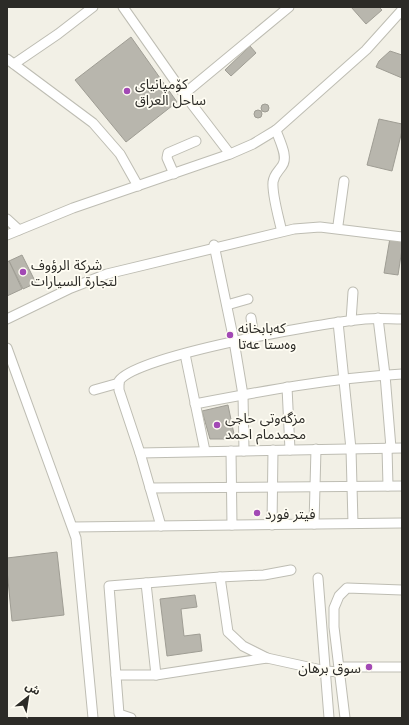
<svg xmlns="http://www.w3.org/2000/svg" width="409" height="725" viewBox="0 0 409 725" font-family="Inter,'Noto Sans Arabic',sans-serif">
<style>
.building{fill:#b8b6ad;stroke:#9f9d94}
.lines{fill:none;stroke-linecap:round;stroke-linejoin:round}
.minor-casing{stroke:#bebdb3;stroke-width:11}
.minor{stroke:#fff;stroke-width:9}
.poi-dot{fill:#a249b5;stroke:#fffdf3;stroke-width:1.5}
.labels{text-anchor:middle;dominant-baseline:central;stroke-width:3.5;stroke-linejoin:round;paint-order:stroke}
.poi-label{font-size:14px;fill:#2c2b27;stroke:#fffdf3;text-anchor:start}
</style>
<rect width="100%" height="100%" fill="#f2f0e6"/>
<g class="building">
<path d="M351 7H382L380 8 382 10 366 24Z"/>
<path d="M131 37 177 102 126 142 75 80Z"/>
<path d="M250 46 256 53 231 76 225 70Z"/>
<path d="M390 51 402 55V78L376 67 379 61Z"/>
<circle cx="265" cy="108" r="4"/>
<circle cx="258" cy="114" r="4"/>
<path d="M379 119 402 124V131L392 171 367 165Z"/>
<path d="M390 238 402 240V249L398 275 384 273Z"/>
<path d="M22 255 36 283 23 289 9 261Z"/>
<path d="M9 261 22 289 7 296V262Z"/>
<path d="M228 405 235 439H210L202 411Z"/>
<path d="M57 552 64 615 12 621 7 570V558Z"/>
<path d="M195 595 197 607 181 609 184 636 200 634 202 651 167 656 160 599Z"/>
</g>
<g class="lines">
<g class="minor-casing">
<g id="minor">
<path d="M123 7 184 94 230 154"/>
<path d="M7 59 93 123 120 154 138 186"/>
<path d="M14 64 58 34 93 7"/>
<path d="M184 94 289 7"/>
<path d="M276 130C279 140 289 157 282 166 278 172 274 174 273 182 272 194 278 215 281 228"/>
<path d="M174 174 167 158 168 153 196 141"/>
<path d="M7 219 19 230"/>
<path d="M338 225 344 181"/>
<path d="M7 235 73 208 230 154 253 144 276 130 366 50 402 10"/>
<path d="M214 245 234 341 243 395 244 451"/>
<path d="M227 305 248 299"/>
<path d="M251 318 254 337"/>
<path d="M378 318 385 375 391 448"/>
<path d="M7 319 71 288 107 274 294 229 320 227 402 237"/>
<path d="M351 321 353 292"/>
<path d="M338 322 351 449 353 523"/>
<path d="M7 348 76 538 93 718"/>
<path d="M185 354 205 451"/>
<path d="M287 387 290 450"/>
<path d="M94 390 119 383"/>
<path d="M195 404C263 391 332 378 402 374"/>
<path d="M387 448 388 486"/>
<path d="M231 451 232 525"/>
<path d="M140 453 402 448"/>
<path d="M150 488 402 486"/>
<path d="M314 524 316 449"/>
<path d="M272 525 273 450"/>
<path d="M161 526 140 453 119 390V381C136 355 328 322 365 319 378 318 390 319 402 319"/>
<path d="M73 527 402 523"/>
<path d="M220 577 228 632 243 646 267 658"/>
<path d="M318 578 329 718"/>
<path d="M146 583 156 675"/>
<path d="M340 667H402"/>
<path d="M116 675H156L267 658 326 671 340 672"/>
<path d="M131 718 119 714 109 586 220 577 264 575 291 570"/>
<path d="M345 718 334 627V608L339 596 347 588 402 590"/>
</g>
</g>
<use href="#minor" class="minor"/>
</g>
<g class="poi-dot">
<circle cx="127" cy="91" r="4"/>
<circle cx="23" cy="272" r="4"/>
<circle cx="230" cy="335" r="4"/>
<circle cx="217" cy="425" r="4"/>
<circle cx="257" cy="513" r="4"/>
<circle cx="369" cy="667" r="4"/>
</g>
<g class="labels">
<g class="poi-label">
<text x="135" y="83">کۆمپانیای<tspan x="135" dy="16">ساحل العراق</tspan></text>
<text x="31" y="264">شركة الرؤوف<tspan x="31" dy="16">لتجارة السيارات</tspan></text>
<text x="238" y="327">کەبابخانە<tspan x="238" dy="16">وەستا عەتا</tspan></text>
<text x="225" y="417">مزگەوتی حاجی<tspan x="225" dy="16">محمدمام احمد</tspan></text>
<text x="265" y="513">فيتر فورد</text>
<text x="361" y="667" text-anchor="end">سوق برهان</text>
</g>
</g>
<rect width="409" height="725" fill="none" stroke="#2c2b27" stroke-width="16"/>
<g transform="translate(28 697) rotate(30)" stroke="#fffdf3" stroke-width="3" paint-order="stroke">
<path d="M0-3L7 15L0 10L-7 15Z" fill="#2c2b27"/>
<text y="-6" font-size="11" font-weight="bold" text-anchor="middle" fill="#2c2b27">ش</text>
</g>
</svg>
